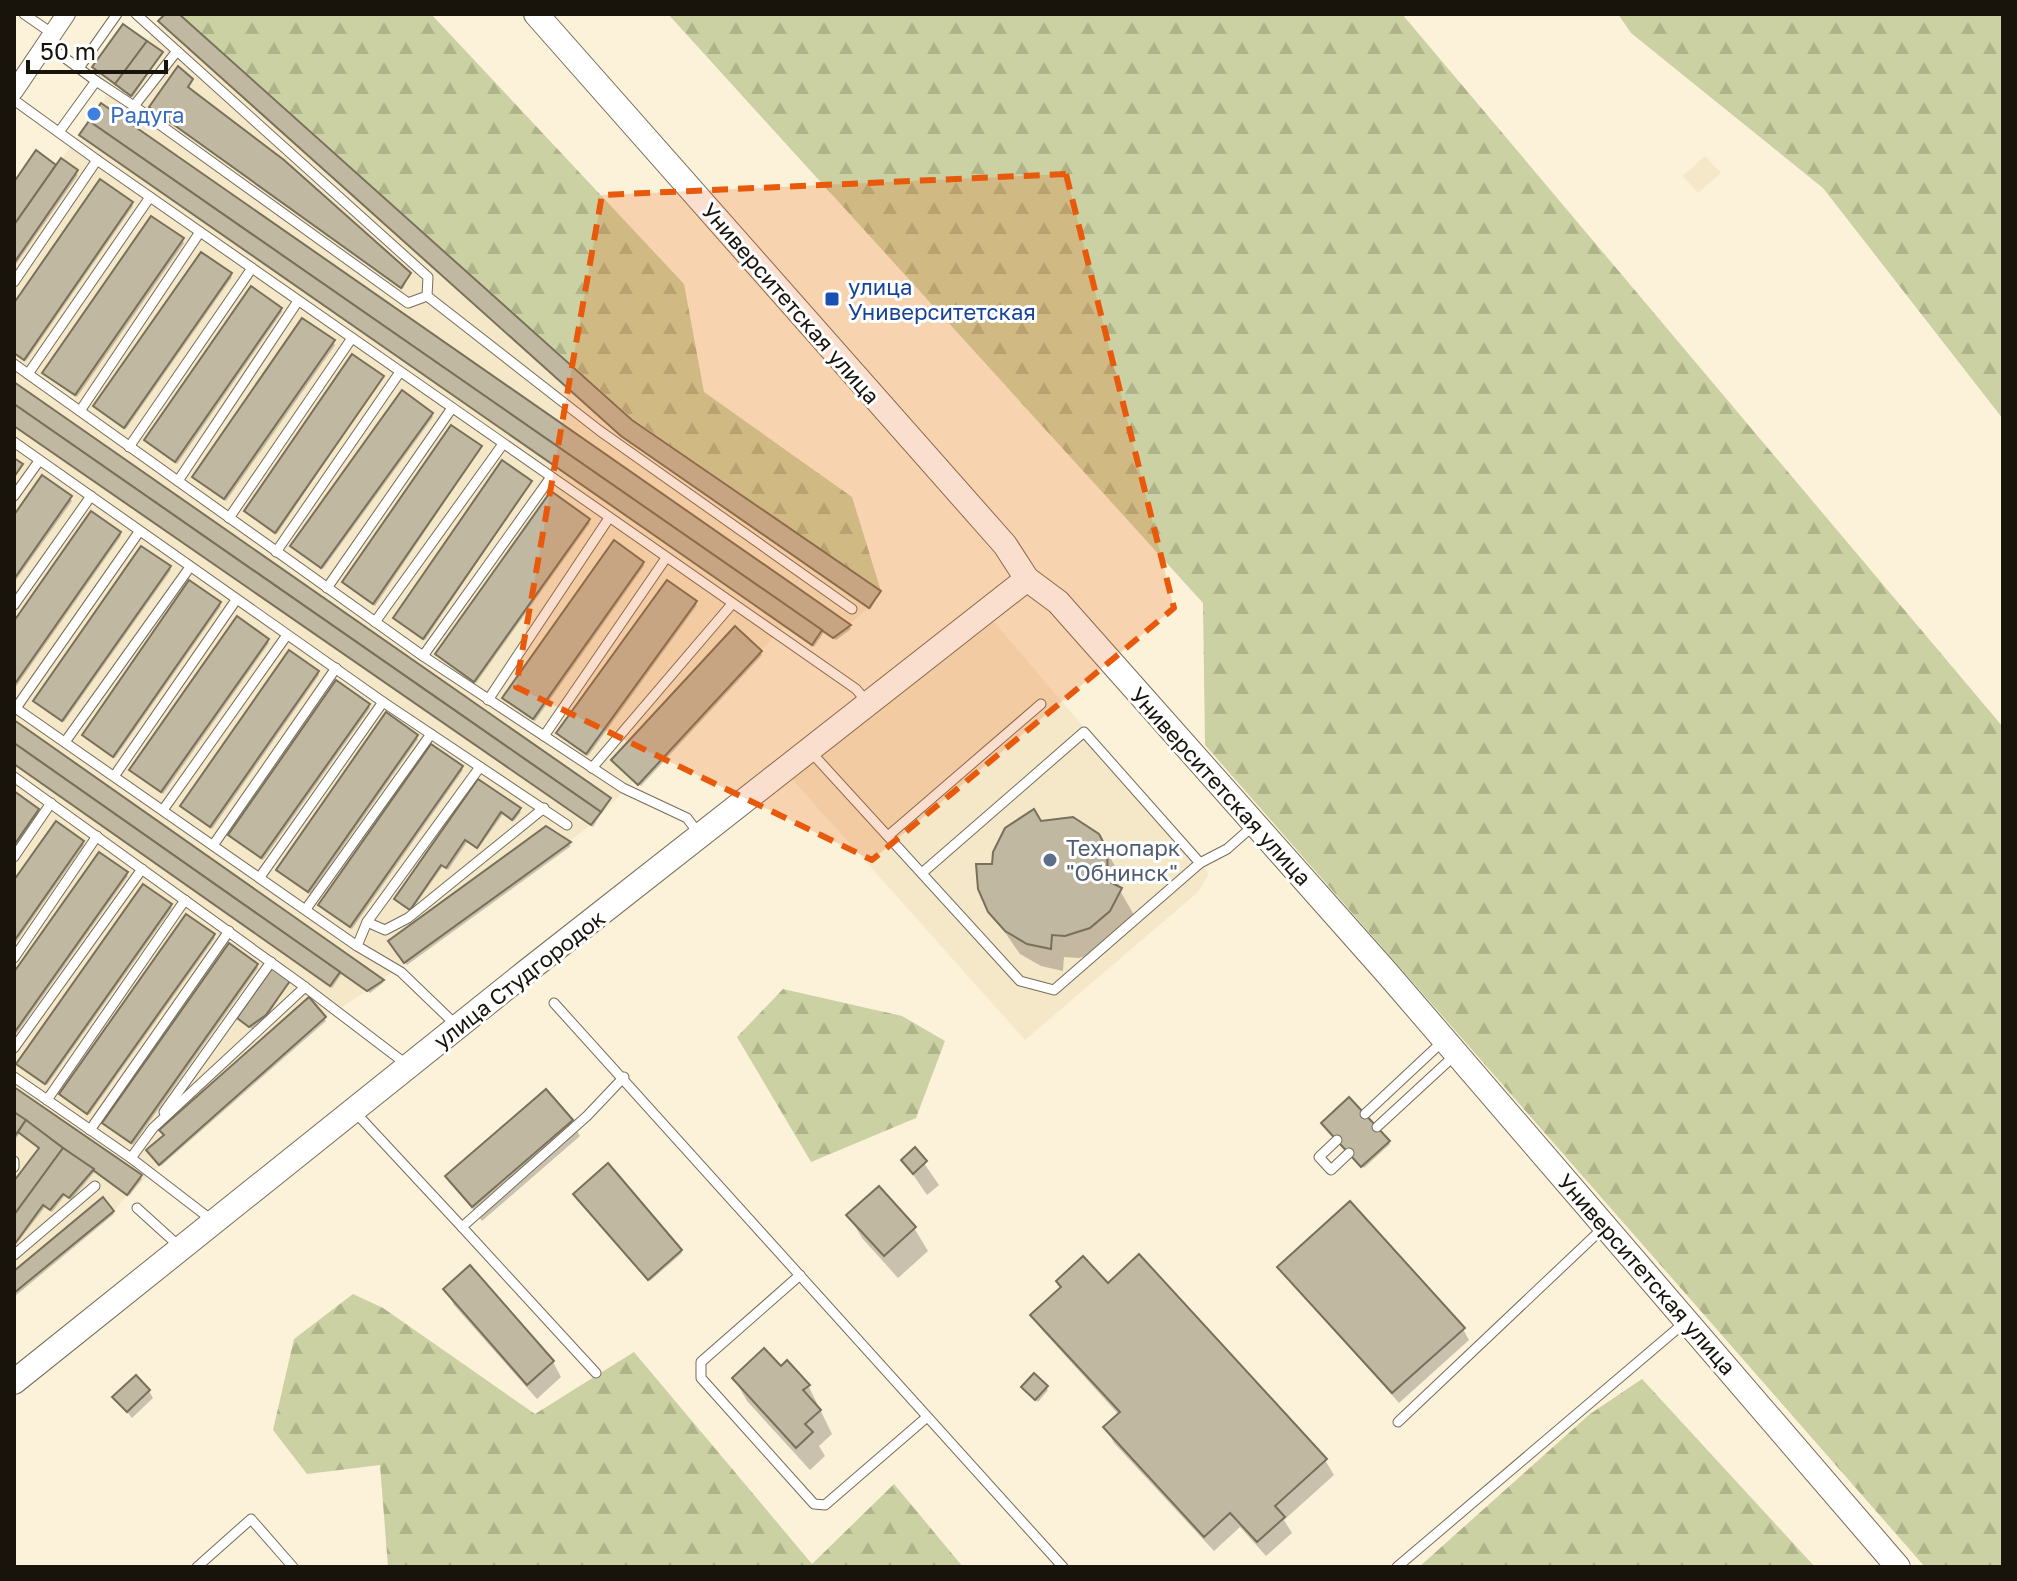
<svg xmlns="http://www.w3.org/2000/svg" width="2017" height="1581" viewBox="0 0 2017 1581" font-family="'Golos Text',sans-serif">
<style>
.built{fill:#f5e8c9}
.forest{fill:url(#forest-firs)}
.shadow{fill:#0003;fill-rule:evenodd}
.building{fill:#c1b8a1;stroke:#79705b;stroke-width:2}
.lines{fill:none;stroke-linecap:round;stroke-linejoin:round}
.service-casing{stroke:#766d58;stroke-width:11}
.minor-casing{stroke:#766d58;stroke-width:20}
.tertiary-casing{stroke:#766d58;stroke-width:26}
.service{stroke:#fff;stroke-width:9}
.minor{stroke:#fff;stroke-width:18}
.tertiary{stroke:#fff;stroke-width:24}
.marked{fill:#e8590c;fill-opacity:0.2;stroke:#e8590c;stroke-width:6;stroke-dasharray:16 10;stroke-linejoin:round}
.shop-dot{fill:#3f7fe0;stroke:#fff;stroke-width:3}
.transit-dot{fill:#1a4fb4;stroke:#fff;stroke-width:3}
.service-dot{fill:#5c6f8a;stroke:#fff;stroke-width:3}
.labels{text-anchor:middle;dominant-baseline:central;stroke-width:6;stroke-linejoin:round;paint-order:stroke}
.shop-label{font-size:22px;fill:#366cbe;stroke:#fff;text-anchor:start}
.transit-label{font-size:22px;fill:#164399;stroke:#fff;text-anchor:start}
.street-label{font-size:22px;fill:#18140c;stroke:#fff}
.service-label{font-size:22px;fill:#4e5e75;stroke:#fff;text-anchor:start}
</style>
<defs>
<pattern id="forest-firs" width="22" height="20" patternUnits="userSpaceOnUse" patternTransform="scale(2)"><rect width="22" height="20" fill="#cbd1a2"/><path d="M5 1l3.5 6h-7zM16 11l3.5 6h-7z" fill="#aeb38a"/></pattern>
</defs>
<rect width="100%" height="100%" fill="#fcf2da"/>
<g class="built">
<path d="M166 14H179L633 419 881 591 869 608 833 638 822 631 812 645 784 627 591 825 367 991 326 1017 127 1195 114 1211 14 1293V225Z"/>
<path d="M1705 156 1721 173 1698 193 1683 176Z"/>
<path d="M994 622 1209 874 1198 892 1025 1040 791 778Z"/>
</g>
<g class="forest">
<path d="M179 14H431L684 284 704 392 852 497 881 591 633 419Z"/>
<path d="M668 14H1402L2003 727V1567H1925L1205 745 1203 603Z"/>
<path d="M1618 14H2003V419L1823 188 1631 33Z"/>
<path d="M783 989 902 1016 945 1041 916 1118 811 1162 737 1037Z"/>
<path d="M353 1294 383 1308 535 1414 634 1352 812 1564 894 1484 963 1567H388L380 1465 307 1474 273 1430 294 1339Z"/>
<path d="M1642 1379 1815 1567H1419L1590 1414Z"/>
</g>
<g class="shadow">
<path d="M167 14H176L631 422 879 592 871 609 625 438Z"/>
<path d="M161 54 133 97 124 91 122 94 100 78 94 67ZM100 71 125 88 122 92 100 76Z"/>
<path d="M191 80 189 90 409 274 403 289 152 109Z"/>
<path d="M102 106 850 627 851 629 836 640 824 632 814 647 83 138Z"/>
<path d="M36 153 57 167 61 161 78 175 14 267V186Z"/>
<path d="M132 204 133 206 26 361 14 353V307Z"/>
<path d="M182 240 184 243 77 397 46 375Z"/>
<path d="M230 275 232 277 126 429 97 409 96 406Z"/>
<path d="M281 309 282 312 177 464 147 443 146 440Z"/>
<path d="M333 342 335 345 226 501 196 480Z"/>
<path d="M382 378 277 534 248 514 246 511Z"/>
<path d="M14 384 610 799 593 827 14 426Z"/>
<path d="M431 414 433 417 323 569 294 548Z"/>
<path d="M481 448 375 606 346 585 344 582Z"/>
<path d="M531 482 425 640 397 621 395 618Z"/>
<path d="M70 498 72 501 14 583V519Z"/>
<path d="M588 520 590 523 476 683 439 657Z"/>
<path d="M120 533 121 536 15 688 14 624Z"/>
<path d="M643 563 644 566 535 721 506 701Z"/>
<path d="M169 567 171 570 64 722 37 703Z"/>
<path d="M668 582 697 605 588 756 560 736Z"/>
<path d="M219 604 221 606 115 758 85 738 84 735Z"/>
<path d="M267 640 269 643 163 794 133 772Z"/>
<path d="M760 652 762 655 641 786 615 763Z"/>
<path d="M318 672 319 675 212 829 184 809 183 806Z"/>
<path d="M368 705 370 708 263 860 232 838 230 835Z"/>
<path d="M14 722 382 981 383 983 370 993 342 973 332 988 14 764Z"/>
<path d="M416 736 418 739 310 894 280 873 278 870Z"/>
<path d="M461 767 463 770 352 929 322 908 321 905Z"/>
<path d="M479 781 521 812 514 821 503 814 478 849 467 842 448 870 443 866 411 911 398 902Z"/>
<path d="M14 793 39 813 14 849Z"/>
<path d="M1057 819H1072L1098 836 1119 873V889L1133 913 1122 934 1103 951 1079 958 1064 957 1063 971 1041 966 1020 954 990 911 994 866 1040 823Z"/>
<path d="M546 828 571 846 407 965 390 942Z"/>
<path d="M83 843 84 845 14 945V884Z"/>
<path d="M126 874 128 876 14 1037V976Z"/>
<path d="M170 906 172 908 47 1085 20 1066Z"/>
<path d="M213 935 215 938 89 1115 63 1097Z"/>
<path d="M256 965 258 968 133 1145 106 1126Z"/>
<path d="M288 982 267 1018 252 1029 241 1021 240 1019Z"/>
<path d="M324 1018 326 1021 161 1166 150 1153Z"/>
<path d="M14 1089 142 1179 129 1196 96 1170 71 1200 65 1195 52 1212 45 1207 14 1247V1184L40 1149 20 1133 14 1141Z"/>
<path d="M571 1122 580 1136 482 1221 448 1176Z"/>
<path d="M1325 1126 1388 1142 1390 1144 1364 1168Z"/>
<path d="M915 1150 939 1185 927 1195 903 1160Z"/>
<path d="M577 1197 681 1251 682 1253 650 1281Z"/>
<path d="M112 1212 114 1214 14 1297V1273Z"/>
<path d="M849 1216 914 1228 928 1251 898 1278 862 1238Z"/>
<path d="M1279 1267 1463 1329 1469 1340 1399 1403Z"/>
<path d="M470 1268 553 1362 561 1377 537 1399 454 1305 446 1290Z"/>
<path d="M1033 1315 1325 1460 1334 1475 1284 1520 1292 1533 1266 1556 1240 1527 1214 1551 1114 1443 1106 1428 1119 1415 1042 1330Z"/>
<path d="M786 1363 809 1387 832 1434 819 1446 825 1456 810 1470 747 1401 734 1378 781 1368Z"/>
<path d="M1034 1376 1048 1390 1038 1402 1025 1390Z"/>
<path d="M149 1391 153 1398 132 1418 115 1397Z"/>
</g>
<g class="building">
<path d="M165 14H179L632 420 881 591 869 608 621 436 158 21Z"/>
<path d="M123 24 147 41 115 84 92 67Z"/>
<path d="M147 41 163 52 131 96 115 84Z"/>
<path d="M178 66 193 79 188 87 284 160 411 273 401 288 149 107Z"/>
<path d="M101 103 851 625 833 638 89 121Z"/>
<path d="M89 121 822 630 812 645 79 135Z"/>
<path d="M36 150 56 165 14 225V182Z"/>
<path d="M61 158 78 170 14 263V225Z"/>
<path d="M100 179 133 202 24 360 14 353V303Z"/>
<path d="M151 216 184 238 75 395 42 373Z"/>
<path d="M201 252 232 273 124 428 93 406Z"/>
<path d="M251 286 282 308 175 462 144 440Z"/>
<path d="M302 318 335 340 224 499 192 477Z"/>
<path d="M352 354 384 376 275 533 244 511Z"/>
<path d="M14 382 611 798 601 812 14 404Z"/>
<path d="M402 390 433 413 321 568 290 546Z"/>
<path d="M14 404 601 812 591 825 14 426Z"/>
<path d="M451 425 482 446 373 604 342 582Z"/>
<path d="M14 458 23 464 14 477Z"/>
<path d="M502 460 532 481 423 639 393 618Z"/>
<path d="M42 475 72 496 14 579V515Z"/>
<path d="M551 491 590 519 474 682 435 654Z"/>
<path d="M91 511 121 532 14 685V621Z"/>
<path d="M614 540 644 562 533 719 502 698Z"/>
<path d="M141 546 171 566 62 721 33 701Z"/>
<path d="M189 580 221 602 113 757 82 735Z"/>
<path d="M667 580 697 601 586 754 556 733Z"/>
<path d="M237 616 269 639 161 792 129 770Z"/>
<path d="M735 626 762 651 638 785 611 760Z"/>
<path d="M289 650 319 671 210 827 180 806Z"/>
<path d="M336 680 370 704 261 858 228 835Z"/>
<path d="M386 712 418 735 308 892 276 870Z"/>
<path d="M14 720 384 980 367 991 14 743Z"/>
<path d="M14 743 340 972 330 986 14 764Z"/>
<path d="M431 744 463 766 350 927 318 905Z"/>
<path d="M478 779 521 808 512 820 501 812 477 848 465 840 446 868 441 865 410 910 394 899Z"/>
<path d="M14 791 39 809 14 845Z"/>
<path d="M1034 809 1041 821 1073 817 1099 834 1107 849 1108 881 1122 888 1110 911 1090 928 1065 936 1052 935 1051 949 1027 944 1005 931 988 912 978 889 976 864H992L993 852 1005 828Z"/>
<path d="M56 821 84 841 14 941V880Z"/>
<path d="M546 826 571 842 404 963 388 941Z"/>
<path d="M99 852 128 872 14 1033V972Z"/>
<path d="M143 884 172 904 45 1084 16 1064Z"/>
<path d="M186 914 215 934 87 1114 59 1094Z"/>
<path d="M229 943 258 964 131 1143 102 1123Z"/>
<path d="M272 968 290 981 266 1015 249 1027 237 1018Z"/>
<path d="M309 997 326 1017 159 1165 146 1150 164 1135 159 1130Z"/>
<path d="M14 1087 142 1175 127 1195 14 1112Z"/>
<path d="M546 1089 573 1120 472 1207 445 1176Z"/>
<path d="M1349 1097 1390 1141 1361 1167 1321 1123Z"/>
<path d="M14 1112 26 1120 14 1137Z"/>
<path d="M26 1120 63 1148 14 1215V1181L39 1148 18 1132Z"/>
<path d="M915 1147 927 1161 913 1174 901 1160Z"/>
<path d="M63 1148 94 1169 69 1198 63 1194 50 1210 43 1205 14 1245V1215Z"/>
<path d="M608 1163 682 1250 648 1280 573 1194Z"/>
<path d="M879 1186 916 1227 884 1256 846 1215Z"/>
<path d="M103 1197 114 1211 14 1293V1271Z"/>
<path d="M1350 1201 1465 1328 1392 1393 1277 1267Z"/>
<path d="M1139 1254 1327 1459 1275 1506 1285 1517 1257 1542 1230 1513 1204 1537 1103 1427 1120 1412 1030 1315 1061 1287 1056 1281 1083 1256 1108 1283Z"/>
<path d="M470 1265 554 1361 527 1385 443 1289Z"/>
<path d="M764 1348 781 1366 787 1360 810 1385 803 1390 821 1410 805 1424 813 1432 796 1448 732 1378Z"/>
<path d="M1034 1373 1048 1386 1035 1400 1021 1387Z"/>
<path d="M136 1375 150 1390 127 1412 112 1397Z"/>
</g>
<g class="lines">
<g class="service-casing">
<g id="service">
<path d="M24 14 53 34"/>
<path d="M46 44 96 81"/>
<path d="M79 68 117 14"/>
<path d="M14 100 97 160 14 282"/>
<path d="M134 106 408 303 427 296 428 277 177 51"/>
<path d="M59 132 96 81 134 106 177 51 136 14"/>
<path d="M97 160 856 689 867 702"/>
<path d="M427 296 600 431 852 609"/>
<path d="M14 364 423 656 623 788 687 818 699 834"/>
<path d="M28 374 150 197"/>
<path d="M80 411 200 232"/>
<path d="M14 442 383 702 567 825"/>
<path d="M129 447 252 268"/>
<path d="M178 481 298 301"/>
<path d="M14 496 39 461"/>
<path d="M229 518 352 338"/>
<path d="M276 552 400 372"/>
<path d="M327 588 452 408"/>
<path d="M14 605 91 496"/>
<path d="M375 622 503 444"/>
<path d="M423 656 551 477"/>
<path d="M488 700 609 518"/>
<path d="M14 707 357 946 401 972 455 1024"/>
<path d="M16 708 139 532"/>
<path d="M544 736 666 558"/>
<path d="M65 742 190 567"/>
<path d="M810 751 1020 981 1054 990 1200 863 1084 732 922 873"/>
<path d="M592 768 732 604"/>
<path d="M115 775 236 600"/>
<path d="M14 777 305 987"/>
<path d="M163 810 287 635"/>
<path d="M888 836 1041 704"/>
<path d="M214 844 336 668"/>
<path d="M14 857 51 803"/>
<path d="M1200 863 1227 849 1253 826"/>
<path d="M260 877 383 702"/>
<path d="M306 909 431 734"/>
<path d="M367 922 385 930 408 918 544 808"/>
<path d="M357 946 367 922 480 767"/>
<path d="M14 958 97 836"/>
<path d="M554 1003 1063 1567"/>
<path d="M14 1048 142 869"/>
<path d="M14 1077 131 1158"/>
<path d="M47 1100 185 900"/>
<path d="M164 1112 271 962"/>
<path d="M355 1112 462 1227"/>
<path d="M1365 1114 1442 1042"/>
<path d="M1377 1127 1454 1056"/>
<path d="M90 1130 229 931"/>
<path d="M1337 1140 1319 1157 1331 1170 1349 1153"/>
<path d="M14 1161V1167"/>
<path d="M137 1208 180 1247"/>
<path d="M213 1221 131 1158 153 1128 305 987 406 1064"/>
<path d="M14 1255 95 1186"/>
<path d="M800 1275 701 1362V1378L814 1504 825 1505 927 1417"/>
<path d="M596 1373 462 1227 587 1116 624 1077"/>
<path d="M1398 1422 1603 1228"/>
<path d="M197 1567 251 1519 293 1567"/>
<path d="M1397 1567 1684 1323"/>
</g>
</g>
<g class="minor-casing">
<path id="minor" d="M14 91 66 14"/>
</g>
<g class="tertiary-casing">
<g id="tertiary">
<path d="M536 14 1005 545 1027 579 1058 602 1387 973 1898 1567"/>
<path d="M14 1382 526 972 1027 579"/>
</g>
</g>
<use href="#service" class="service"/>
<use href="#minor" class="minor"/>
<use href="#tertiary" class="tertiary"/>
</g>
<path class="marked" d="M1066 174 1174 608 872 860 516 687 602 195Z"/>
<circle class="shop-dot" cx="94" cy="114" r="8"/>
<rect class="transit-dot" x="824" y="291" width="16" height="16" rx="4"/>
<circle class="service-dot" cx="1050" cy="860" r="8"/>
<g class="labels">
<g class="shop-label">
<text x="110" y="114">Радуга</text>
</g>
<g class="transit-label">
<text x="848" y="286">улица<tspan x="848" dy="25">Университетская</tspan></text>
</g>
<g class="street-label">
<text transform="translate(791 303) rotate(49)">Университетская улица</text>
<text transform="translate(1221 786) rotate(48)">Университетская улица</text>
<text transform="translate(519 979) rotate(-38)">улица Студгородок</text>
<text transform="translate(1647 1274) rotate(49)">Университетская улица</text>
</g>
<g class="service-label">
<text x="1066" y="847">Технопарк<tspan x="1066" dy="25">"Обнинск"</tspan></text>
</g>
</g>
<rect width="2017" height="1581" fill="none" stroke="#18140c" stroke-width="32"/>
<path d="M28 60v12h138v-12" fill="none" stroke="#18140c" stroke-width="4"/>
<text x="40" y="60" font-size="24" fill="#18140c" stroke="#ffffff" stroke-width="6" paint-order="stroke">50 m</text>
</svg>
